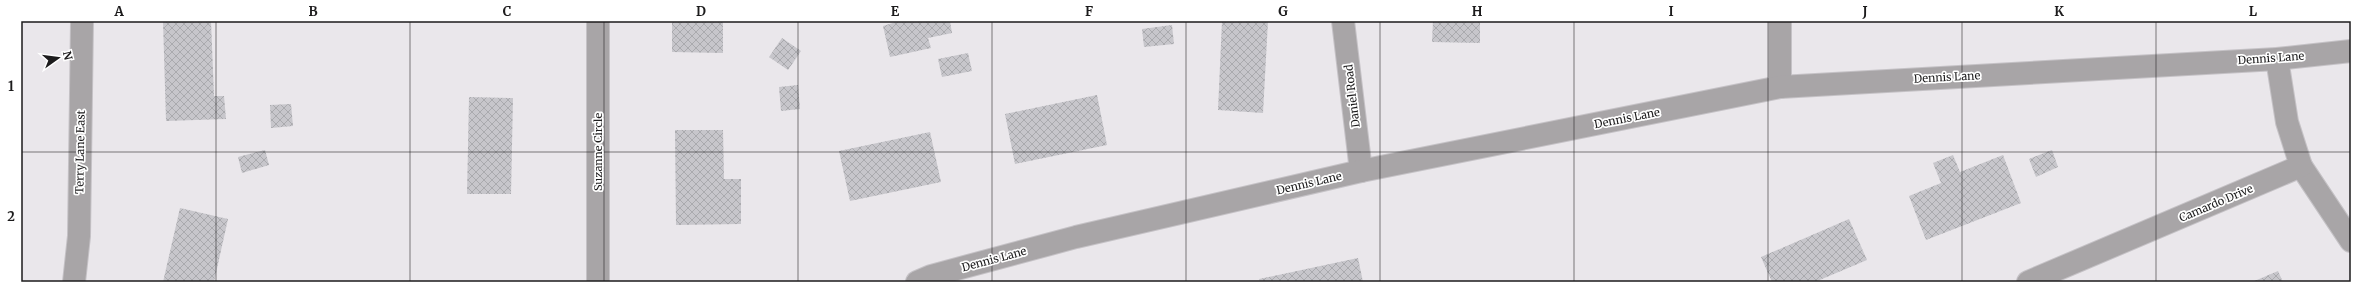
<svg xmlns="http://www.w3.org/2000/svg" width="2372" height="303" viewBox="0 0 2372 303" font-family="Merriweather,serif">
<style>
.building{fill:url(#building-cross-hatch)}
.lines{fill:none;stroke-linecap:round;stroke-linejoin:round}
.street-casing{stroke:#c5c2c6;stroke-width:24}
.street{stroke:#a8a5a7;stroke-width:22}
.grid{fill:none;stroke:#1c1b1c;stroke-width:1;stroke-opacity:0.55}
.labels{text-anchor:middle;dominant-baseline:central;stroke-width:3.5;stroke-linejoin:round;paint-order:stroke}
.street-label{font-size:11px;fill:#1c1b1c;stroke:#fff}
.neatline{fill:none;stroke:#1c1b1c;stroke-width:1.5}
.grid-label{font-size:13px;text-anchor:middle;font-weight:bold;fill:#1c1b1c}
</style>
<defs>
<pattern id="building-cross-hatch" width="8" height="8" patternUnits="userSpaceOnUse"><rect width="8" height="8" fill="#c7c6cb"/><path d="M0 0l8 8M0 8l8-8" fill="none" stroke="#aaaaae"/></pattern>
</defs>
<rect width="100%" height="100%" fill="#eae7eb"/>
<g class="building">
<path d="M163 21H211L214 96H224L226 119 166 121Z"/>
<path d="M672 21H723V53L672 52Z"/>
<path d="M899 21H950L952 33 928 38 931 48 890 57 883 26Z"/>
<path d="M1222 21H1268L1263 113 1218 110Z"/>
<path d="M1433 21H1480V43L1432 42Z"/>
<path d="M1172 25 1174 44 1144 47 1142 29Z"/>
<path d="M782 38 801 51 788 70 769 57Z"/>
<path d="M968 53 972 71 942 77 938 59Z"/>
<path d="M798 85 800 109 781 111 779 87Z"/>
<path d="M1097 95 1107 145 1015 164 1005 114Z"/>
<path d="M469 97 513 98 511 194H467Z"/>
<path d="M291 104 293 126 271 128 270 105Z"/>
<path d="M675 130H723L724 179H741V224L676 225Z"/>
<path d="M930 132 941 182 850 201 839 151Z"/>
<path d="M265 150 269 165 242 173 238 157Z"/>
<path d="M2052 150 2058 167 2036 177 2029 159Z"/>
<path d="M1953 155 1960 172 2003 155 2021 203 1926 240 1909 196 1941 183 1933 163Z"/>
<path d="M180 208 228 219 214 282H163Z"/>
<path d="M1849 219 1867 260 1815 282H1772L1761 257Z"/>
<path d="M1358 258 1363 282H1260L1259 279Z"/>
<path d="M2278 271 2283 282H2252Z"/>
</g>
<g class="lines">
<g class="street-casing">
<g id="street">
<path d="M598 21V282"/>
<path d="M1343 21 1361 171"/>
<path d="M1780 21V87"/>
<path d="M2301 166 2351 241"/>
<path d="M74 282 79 236 82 21"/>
<path d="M917 282 931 276 1076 237 1361 171 1780 87 2277 59 2351 51"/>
<path d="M2028 282 2301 166 2287 122 2277 59"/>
</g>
</g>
<use href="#street" class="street"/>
</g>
<path class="grid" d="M216 21V282M410 21V282M604 21V282M798 21V282M992 21V282M1186 21V282M1380 21V282M1574 21V282M1768 21V282M1962 21V282M2156 21V282M21 152H2351"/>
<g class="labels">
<g class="street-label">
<text transform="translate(2271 58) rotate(-4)">Dennis Lane</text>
<text transform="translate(1947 77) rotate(-3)">Dennis Lane</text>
<text transform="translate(1352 96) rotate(-97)">Daniel Road</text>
<text transform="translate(1627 118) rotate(-11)">Dennis Lane</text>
<text transform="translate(80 152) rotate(-89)">Terry Lane East</text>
<text transform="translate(598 152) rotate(-90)">Suzanne Circle</text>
<text transform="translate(1309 183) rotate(-13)">Dennis Lane</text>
<text transform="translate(2216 203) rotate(-23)">Camardo Drive</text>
<text transform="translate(994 259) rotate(-15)">Dennis Lane</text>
</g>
</g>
<rect width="2372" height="303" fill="none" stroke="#ffffff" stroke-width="44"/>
<g transform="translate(58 58) rotate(76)" stroke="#ffffff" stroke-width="3" paint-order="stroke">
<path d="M0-3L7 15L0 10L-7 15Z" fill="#1c1b1c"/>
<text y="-6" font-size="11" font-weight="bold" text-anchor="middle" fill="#1c1b1c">N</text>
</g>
<rect x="22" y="22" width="2328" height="259" class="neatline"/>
<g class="grid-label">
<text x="119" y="16">A</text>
<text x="313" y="16">B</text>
<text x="507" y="16">C</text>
<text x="701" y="16">D</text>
<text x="895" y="16">E</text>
<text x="1089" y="16">F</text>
<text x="1283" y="16">G</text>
<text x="1477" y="16">H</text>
<text x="1671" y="16">I</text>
<text x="1865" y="16">J</text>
<text x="2059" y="16">K</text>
<text x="2253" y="16">L</text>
<text x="11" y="91">1</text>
<text x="11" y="221">2</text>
</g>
</svg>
